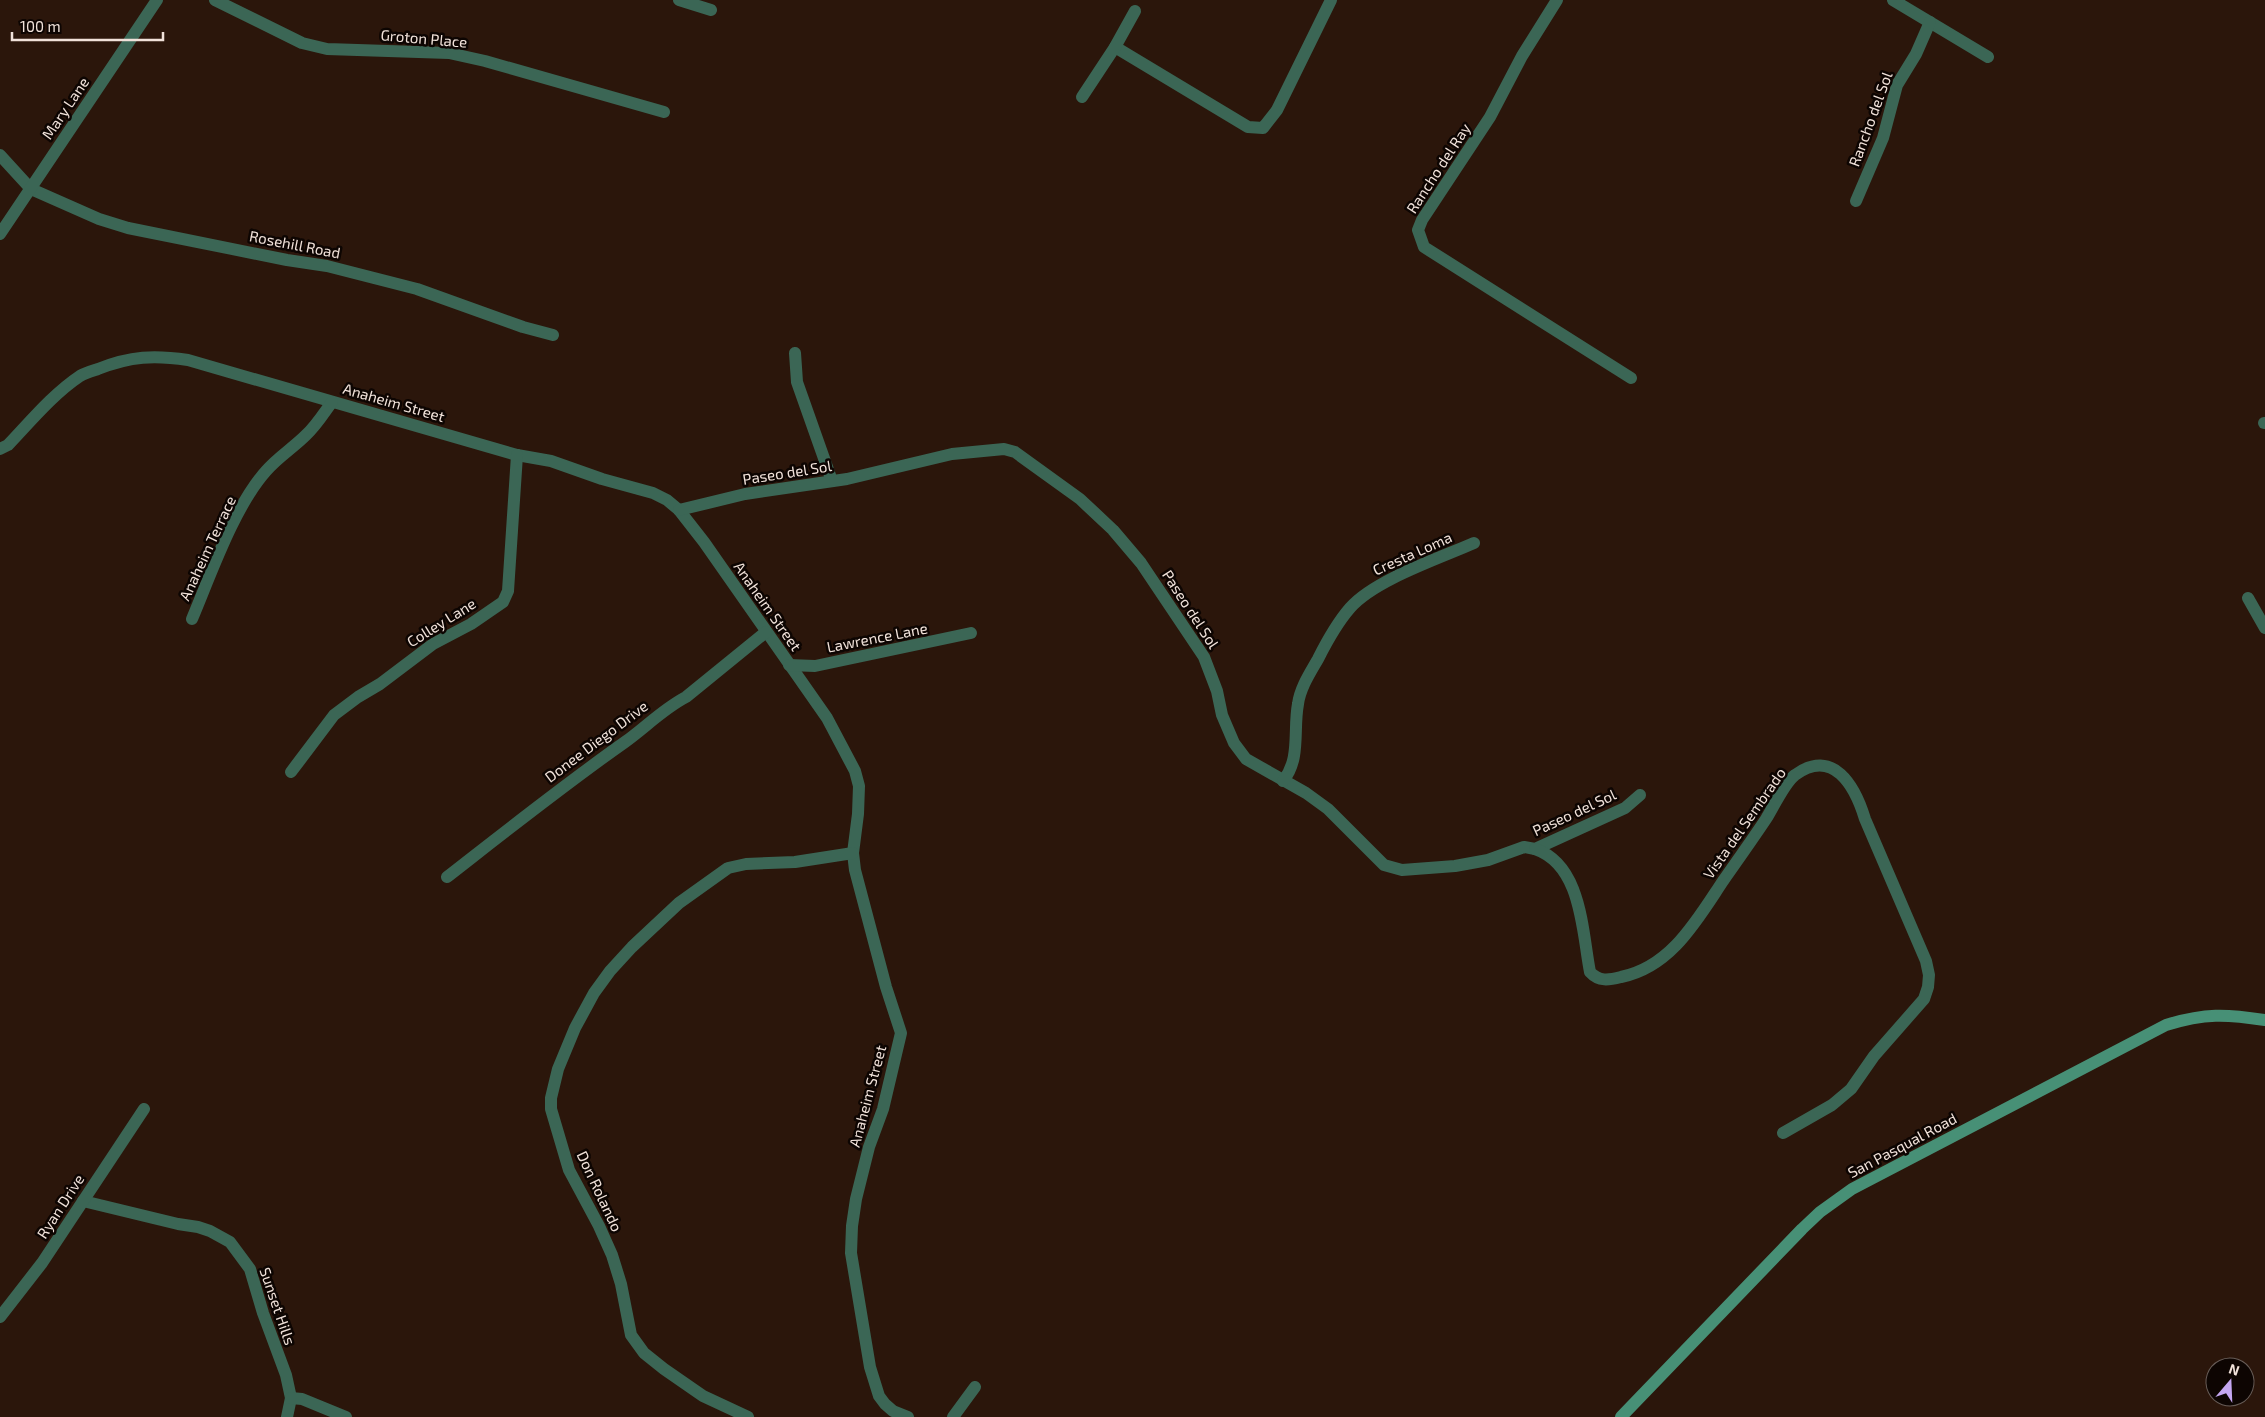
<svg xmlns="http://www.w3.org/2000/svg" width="2265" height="1417" viewBox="0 0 2265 1417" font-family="'Exo 2',sans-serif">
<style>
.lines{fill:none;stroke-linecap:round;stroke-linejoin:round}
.minor{stroke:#3b6655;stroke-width:12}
.tertiary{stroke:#3b6655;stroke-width:12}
.secondary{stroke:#479076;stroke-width:12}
.labels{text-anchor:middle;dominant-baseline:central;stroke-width:5;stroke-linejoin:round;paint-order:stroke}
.street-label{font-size:15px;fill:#f1e2da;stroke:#0d0502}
</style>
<rect width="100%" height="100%" fill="#2b160b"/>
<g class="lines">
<g class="minor">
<path d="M215 0 302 43 327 49 449 53 485 61 664 112"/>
<path d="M679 0 711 10"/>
<path d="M1557 0 1522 56 1490 117 1422 220 1418 230 1424 247 1631 378"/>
<path d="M1893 0 1988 57"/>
<path d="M1115 47 1248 127 1263 128 1277 110 1331 0"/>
<path d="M1082 97 1115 47 1135 11"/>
<path d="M0 155 31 189 99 219 128 228 287 260 327 266 417 289 523 327 553 335"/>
<path d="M1856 201 1883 138 1897 85 1916 54 1930 22"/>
<path d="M795 353 797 382 832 481"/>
<path d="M2264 423H2265"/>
<path d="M0 449 8 445C30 422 53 394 80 376 85 373 92 371 98 369 131 356 154 355 188 360L517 455 551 461 602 479 653 493 667 500 679 510 704 542 827 718 855 771 859 786 858 814 853 853 855 870 886 987 901 1033 883 1109 869 1147 856 1199 852 1226 851 1253 870 1367 879 1396 885 1404 893 1411 908 1417"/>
<path d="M679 510 745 494 847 479 952 454 1004 449 1015 452 1080 499 1113 530 1141 563 1204 657 1217 691 1222 715 1234 743 1246 759 1306 793 1328 809 1384 865 1402 870 1455 866 1488 860 1524 847 1535 849 1625 808 1640 795"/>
<path d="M2248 598 2265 628"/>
<path d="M192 619C211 574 234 507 266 471 278 457 293 448 306 435 316 426 324 413 332 402"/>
<path d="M789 665 815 666 971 633"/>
<path d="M291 772 334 715 358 697 380 684 433 644 471 624 503 602 508 591 517 455"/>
<path d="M1283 781C1301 759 1293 730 1298 704 1300 688 1310 673 1318 659 1327 641 1337 623 1350 608 1374 580 1440 558 1474 543"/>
<path d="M1535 849C1582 865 1582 931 1590 972 1599 982 1609 980 1621 977 1671 967 1697 920 1723 881 1737 861 1752 840 1766 819 1773 808 1785 782 1795 775 1833 747 1855 786 1865 819L1926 961 1929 975 1928 987 1924 999 1874 1056 1851 1089 1832 1105 1783 1133"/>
<path d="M447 877C506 831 564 785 625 742 646 727 663 709 686 697L766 632"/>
<path d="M83 1201 178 1224 198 1227 210 1231 230 1242 250 1269 263 1313 286 1375 291 1398 287 1417"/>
<path d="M291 1398 302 1399 346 1417"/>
<path d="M748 1417 703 1396 664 1369 644 1353 631 1335 621 1284 612 1255 599 1226 569 1170 551 1109V1098L558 1069 575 1028 594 993 610 971 632 947 679 903 728 868 746 864 795 862 853 853"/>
<path d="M953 1417 975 1387"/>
</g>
<g class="tertiary">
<path d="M0 234 157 0"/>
<path d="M0 1317 42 1263 144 1109"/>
</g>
<path class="secondary" d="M1621 1417 1802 1229 1820 1212 1852 1189 2166 1025C2205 1013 2226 1014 2265 1020"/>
</g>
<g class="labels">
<g class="street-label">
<text transform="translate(424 38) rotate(5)">Groton Place</text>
<text transform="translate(65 108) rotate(-56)">Mary Lane</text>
<text transform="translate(1870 119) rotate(-70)">Rancho del Sol</text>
<text transform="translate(1438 168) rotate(-57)">Rancho del Ray</text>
<text transform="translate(295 244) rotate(11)">Rosehill Road</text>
<text transform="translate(394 402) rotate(16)">Anaheim Street</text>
<text transform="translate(787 472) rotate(-9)">Paseo del Sol</text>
<text transform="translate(207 548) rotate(-65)">Anaheim Terrace</text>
<text transform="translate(1412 553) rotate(-24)">Cresta Loma</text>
<text transform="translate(768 606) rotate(55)">Anaheim Street</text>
<text transform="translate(1191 609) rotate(57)">Paseo del Sol</text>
<text transform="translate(441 622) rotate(-32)">Colley Lane</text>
<text transform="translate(877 637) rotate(-11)">Lawrence Lane</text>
<text transform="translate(596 741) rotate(-37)">Donee Diego Drive</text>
<text transform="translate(1574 812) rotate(-25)">Paseo del Sol</text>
<text transform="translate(1744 823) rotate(-55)">Vista del Sembrado</text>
<text transform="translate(867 1096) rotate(-75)">Anaheim Street</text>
<text transform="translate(1902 1145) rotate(-28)">San Pasqual Road</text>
<text transform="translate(600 1191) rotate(65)">Don Rolando</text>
<text transform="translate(60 1206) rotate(-57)">Ryan Drive</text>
<text transform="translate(278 1306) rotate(71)">Sunset Hills</text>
</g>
</g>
<g transform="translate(2230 1382) rotate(19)"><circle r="24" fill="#0d0502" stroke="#685d58"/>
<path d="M0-4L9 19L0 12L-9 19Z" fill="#c4a7f1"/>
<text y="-8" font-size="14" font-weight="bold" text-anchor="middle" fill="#f1e2da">N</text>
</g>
<path d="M12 32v8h151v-8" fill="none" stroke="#f1e2da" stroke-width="2.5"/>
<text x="20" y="32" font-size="15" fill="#f1e2da" stroke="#0d0502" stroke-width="4" paint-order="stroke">100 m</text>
</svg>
